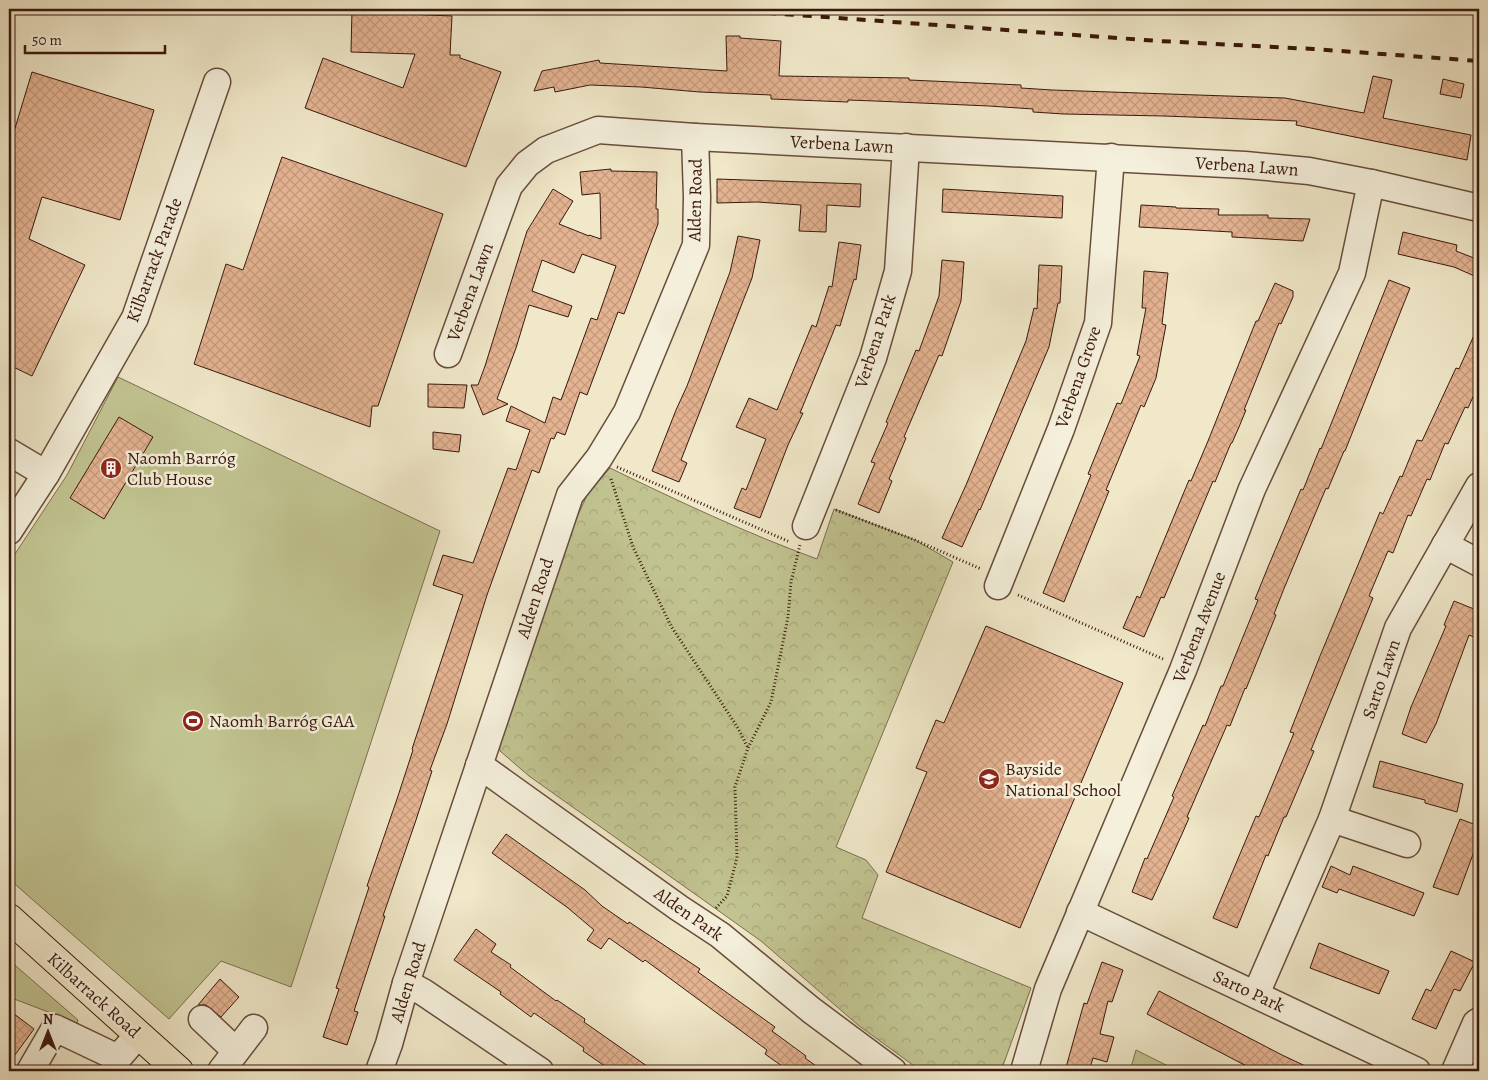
<svg xmlns="http://www.w3.org/2000/svg" width="1488" height="1080" viewBox="0 0 1488 1080" font-family="Alegreya,serif">
<style>
.grass{fill:#c1c491;stroke:#7e6e4f}
.park{fill:url(#park-crowns);stroke:#7e6e4f}
.building{fill:url(#building-cross-hatch);stroke:#3a190d}
.lines{fill:none;stroke-linecap:round;stroke-linejoin:round}
.minor-casing{stroke:#684d3c;stroke-width:29}
.major-casing{stroke:#3a190d;stroke-width:30}
.path{stroke:#3a190d;stroke-width:3;stroke-dasharray:1 2.5;stroke-linecap:butt}
.minor{stroke:#f5f0dc;stroke-width:26}
.major{stroke:#f0e8c9;stroke-width:28}
.rail{stroke:#3a190d;stroke-width:4;stroke-dasharray:9 9;stroke-linecap:butt}
.labels{text-anchor:middle;dominant-baseline:central;stroke-width:5;stroke-linejoin:round;paint-order:stroke}
.street-label{font-size:18px;fill:#3a190d;stroke:#f5f0dc}
.poi-label{font-size:18px;fill:#3a190d;stroke:#f5f0dc;text-anchor:start}
</style>
<defs>
<pattern id="park-crowns" width="20" height="18" patternUnits="userSpaceOnUse" patternTransform="scale(1.25)"><rect width="20" height="18" fill="#c1c491"/><path d="M2 6a3 3 0 1 1 6 0M12 15a3 3 0 1 1 6 0" fill="none" stroke="#a7a87c"/></pattern>
<pattern id="building-cross-hatch" width="8" height="8" patternUnits="userSpaceOnUse" patternTransform="scale(1.25)"><rect width="8" height="8" fill="#e4b391"/><path d="M0 0l8 8M0 8l8-8" fill="none" stroke="#c4997c"/></pattern>
</defs>
<rect width="100%" height="100%" fill="#f0e8c9"/>
<filter id="stains"><feTurbulence type="fractalNoise" baseFrequency=".004" numOctaves="4"/><feColorMatrix values="0 0 0 0 .2 0 0 0 0 .09 0 0 0 0 .02 0 0 0 .5 -.17"/></filter>
<radialGradient id="worn" r=".72"><stop offset=".6" stop-color="#630" stop-opacity="0"/><stop offset="1" stop-color="#630" stop-opacity=".3"/></radialGradient>
<g class="grass">
<path d="M118 377 440 531 291 987 221 961 169 1019 9 879V563L67 475Z"/>
<path d="M9 960 78 1020 77 1023 9 997Z"/>
<path d="M1136 1050 1178 1071H1130Z"/>
</g>
<path class="park" d="M610 468C678 501 746 533 817 559L834 509 915 540 953 562 836 847 866 860 878 875 862 918 1031 988 1001 1071H921L858 1025 761 941 529 776 500 751 499 737 568 537 587 495Z"/>
<g class="building">
<path d="M352 9H383V13L452 16 450 55H460V58L501 72 466 167 305 108 323 58 403 88 415 54 351 52Z"/>
<path d="M726 36H740V38L781 41 779 76 909 78V80L1021 85V88L1052 90 1285 98 1364 113 1373 76 1392 80 1383 118 1471 135 1467 160 1296 125 1297 121 1164 116 1064 114 1033 112V109L989 106 875 101 848 100V102L771 99V95L700 92 641 87 590 85 555 92 554 87 534 91 542 71 599 60 600 63 727 71Z"/>
<path d="M32 72 154 110 120 220 42 197 29 239 85 265 32 376 9 365V148Z"/>
<path d="M1443 79 1464 84 1461 98 1440 94Z"/>
<path d="M282 157 443 214 378 406H372L370 427 194 364 226 264 243 270Z"/>
<path d="M611 169V171L657 172 656 209H658V224L624 314 618 312 587 395 580 392 565 435 557 432 554 439 551 438 539 473 532 470 487 595 447 724 430 770 432 771 416 820 383 916H385L354 1011 358 1012 347 1045 323 1037 339 989 336 988 369 887 367 886 398 796 413 750 412 749 463 595 433 585 443 555 473 563 508 468 516 470 530 430 506 421 511 406 545 423 553 397 561 400 591 318 597 320 616 266 582 254 574 273 542 260 532 291 572 306 568 317 529 305 516 348 497 399 508 404 483 415 471 385H478L485 366 527 231 553 189 573 201 559 224 589 236V235L601 239 600 193 582 195 580 172Z"/>
<path d="M717 179 861 184 860 207 827 205 826 232 799 231 801 205 757 202 717 203Z"/>
<path d="M943 189 1063 196 1062 218 942 212Z"/>
<path d="M1141 205 1176 207V208L1219 209 1218 215H1268V218L1310 219 1303 241 1232 237V232L1139 227Z"/>
<path d="M1403 232 1457 245 1456 251 1479 260V278L1454 267 1398 254Z"/>
<path d="M738 236 760 240 752 278 681 460 687 463 679 482 652 471 676 410 687 386 730 272Z"/>
<path d="M839 242 861 245 856 280 854 279 840 326 836 325 826 350 800 413H803L788 445 760 518 734 508 742 488 746 490 766 439 736 427 749 398 777 410 812 325 816 327 829 286 832 287Z"/>
<path d="M942 260 964 262 961 301 942 356 939 355 904 437 906 438 889 479 892 481 879 513 858 504 875 463 871 462 888 423 886 422 916 350 919 351 939 296Z"/>
<path d="M1039 265 1062 266 1060 303H1058L1049 347 980 510 979 509 962 547 942 538 966 485 1026 341 1034 308 1037 309Z"/>
<path d="M1144 271 1168 273 1162 324 1166 325 1156 378 1144 407 1141 405 1106 490 1109 491 1064 602 1043 593 1091 475 1088 474 1117 403 1121 404 1140 356 1137 355 1146 308H1142Z"/>
<path d="M1389 280 1410 288 1345 451H1344L1328 489 1326 488 1283 591 1274 614 1276 615 1246 689 1245 688 1230 726 1227 725 1187 817 1189 818 1182 834 1152 900 1132 892 1145 858 1147 859 1174 797 1172 796 1203 725 1205 726 1221 686H1223L1258 600 1255 599 1268 567 1301 489 1303 490 1320 448 1321 449Z"/>
<path d="M1275 283 1293 291V297L1281 324 1279 323 1244 410H1246L1239 427 1232 443H1231L1215 482 1213 481 1164 598 1161 597 1144 637 1123 628 1137 596 1140 598 1189 480 1191 481 1208 441 1256 321H1258Z"/>
<path d="M1479 324V384L1468 408 1465 407 1448 444 1445 443 1430 480 1427 479 1411 516 1408 515 1393 553 1388 551 1369 596 1373 598 1311 750 1314 751 1286 817H1284L1268 856 1266 855 1237 928 1213 918 1256 816 1259 817 1294 733 1290 732 1320 656 1380 512 1383 514 1400 476 1402 477 1417 440 1422 441 1456 368 1459 369Z"/>
<path d="M428 384 467 385 464 408 428 407Z"/>
<path d="M119 417 153 437 104 519 70 498Z"/>
<path d="M433 432 461 435 459 452 433 449Z"/>
<path d="M1454 601 1479 611V639L1469 635 1436 724 1426 743 1402 734 1411 707 1446 626 1444 625Z"/>
<path d="M986 626 1123 683 1020 928 886 872 927 772 916 768 936 720 944 723Z"/>
<path d="M1380 761 1463 784 1457 812 1425 803V800L1373 787Z"/>
<path d="M1460 819 1479 826V838L1458 895 1433 887Z"/>
<path d="M506 834 585 890 602 906 628 924 629 922 700 969 698 972 775 1027 772 1031 806 1056 805 1058 823 1071H789L765 1054 767 1050 645 960 643 962 609 938 601 949 587 940 594 930 568 908 492 853Z"/>
<path d="M1331 866 1350 875 1353 866 1424 893 1414 916 1339 889 1337 893 1322 887Z"/>
<path d="M476 929 496 944 491 952 511 965 510 967 556 1001 557 1000 585 1019 584 1022 654 1071H612L583 1051 584 1048 557 1029 534 1013 531 1017 500 994 501 992 454 960Z"/>
<path d="M1319 943 1389 971 1379 994 1310 968Z"/>
<path d="M1451 951 1475 962 1460 991 1454 989 1436 1029 1412 1019 1426 989 1431 991Z"/>
<path d="M1102 962 1123 970 1112 1002 1108 1001 1100 1034 1114 1037 1107 1062 1093 1058 1089 1071H1065L1084 1003 1087 1004Z"/>
<path d="M220 979 239 997 221 1017 206 1005H198Z"/>
<path d="M1159 991 1282 1055 1316 1071H1256L1147 1014Z"/>
<path d="M9 1010 34 1029 9 1063Z"/>
</g>
<g class="lines">
<g class="minor-casing">
<g id="minor">
<path d="M448 354 509 186 527 164 546 150 598 130 695 137 1245 165 1309 171 1371 183 1479 208"/>
<path d="M9 452 46 474"/>
<path d="M806 526 873 358 898 271 906 147"/>
<path d="M9 531 46 474 135 318 217 82"/>
<path d="M1445 545 1479 563"/>
<path d="M998 586 1061 429 1098 323 1111 157"/>
<path d="M479 765 679 908 720 935 811 1010 893 1071"/>
<path d="M1332 819 1407 844"/>
<path d="M1080 912 1417 1071"/>
<path d="M406 983 423 992 540 1071"/>
<path d="M1256 994 1332 819 1398 628 1479 486"/>
<path d="M202 1019 236 1051"/>
<path d="M30 1071 55 1028 118 1058 138 1035"/>
<path d="M221 1071 254 1028"/>
<path d="M379 1071 389 1044 406 983 570 495 599 458 627 412 696 245 697 197 695 137"/>
<path d="M1024 1071 1048 989 1183 670 1252 489 1352 273 1371 183"/>
<path d="M1455 1071 1476 1023 1479 1021"/>
</g>
</g>
<g class="major-casing">
<path id="major" d="M9 918 179 1071"/>
</g>
<g class="path">
<path d="M617 467 790 542"/>
<path d="M611 479 633 547 671 626 738 728 748 748"/>
<path d="M836 510 915 540 981 569"/>
<path d="M1018 595 1163 659"/>
<path d="M716 908 727 896 737 858 735 787 748 748 771 702 788 617 791 582 800 545"/>
</g>
<use href="#minor" class="minor"/>
<use href="#major" class="major"/>
<g class="rail">
<path d="M713 9 1159 41 1313 49 1479 61"/>
<path d="M822 9 884 14"/>
</g>
</g>
<defs>
<g id="building-disc" transform="scale(1.125)"><circle r="9.5" fill="#8f2418" stroke="#f5f0dc"/><path d="M-4-6H4V6H1V3H-1V6H-4ZM-2.5-4.3h1.7v1.8h-1.7ZM.8-4.3h1.7v1.8H.8ZM-2.5-1h1.7V.8h-1.7ZM.8-1h1.7V.8H.8Z" fill="#fff"/></g>
<g id="stadium-disc" transform="scale(1.125)"><circle r="9.5" fill="#8f2418" stroke="#f5f0dc"/><path d="M0-5a6.5 5 0 1 0 0 10a6.5 5 0 1 0 0-10ZM-3.5-1.8h7v3.6h-7Z" fill="#fff"/></g>
<g id="school-disc" transform="scale(1.125)"><circle r="9.5" fill="#8f2418" stroke="#f5f0dc"/><path d="M0-5L7-2L0 1L-7-2ZM-4 1L0 2.5L4 1V4Q0 6-4 4Z" fill="#fff"/></g>
</defs>
<g fill-rule="evenodd">
<use href="#building-disc" x="111" y="468"/>
<use href="#stadium-disc" x="193" y="721"/>
<use href="#school-disc" x="989" y="779"/>
</g>
<g class="labels">
<g class="street-label">
<text transform="translate(842 144) rotate(3)">Verbena Lawn</text>
<text transform="translate(1247 166) rotate(4)">Verbena Lawn</text>
<text transform="translate(695 200) rotate(-89)">Alden Road</text>
<text transform="translate(154 260) rotate(-70)">Kilbarrack Parade</text>
<text transform="translate(470 292) rotate(-70)">Verbena Lawn</text>
<text transform="translate(875 341) rotate(-72)">Verbena Park</text>
<text transform="translate(1078 377) rotate(-71)">Verbena Grove</text>
<text transform="translate(535 598) rotate(-72)">Alden Road</text>
<text transform="translate(1199 627) rotate(-69)">Verbena Avenue</text>
<text transform="translate(1381 679) rotate(-71)">Sarto Lawn</text>
<text transform="translate(689 914) rotate(35)">Alden Park</text>
<text transform="translate(408 982) rotate(-73)">Alden Road</text>
<text transform="translate(1249 991) rotate(25)">Sarto Park</text>
<text transform="translate(94 995) rotate(42)">Kilbarrack Road</text>
</g>
<g class="poi-label">
<text x="127" y="458">Naomh Barróg<tspan x="127" dy="21">Club House</tspan></text>
<text x="209" y="721">Naomh Barróg GAA</text>
<text x="1005" y="769">Bayside<tspan x="1005" dy="21">National School</tspan></text>
</g>
</g>
<rect width="1488" height="1080" fill="none" stroke="#f0e8c9" stroke-width="30"/>
<rect x="10" y="10" width="1468" height="1060" fill="none" stroke="#3a190d" stroke-width="2.5"/>
<rect x="15" y="15" width="1458" height="1050" fill="none" stroke="#3a190d"/>
<g transform="translate(48 1032)" stroke="#f5f0dc" stroke-width="4" paint-order="stroke">
<path d="M0-4L9 19L0 12L-9 19Z" fill="#3a190d"/>
<text y="-8" font-size="14" font-weight="bold" text-anchor="middle" fill="#3a190d">N</text>
</g>
<path d="M25 45v8h140v-8" fill="none" stroke="#3a190d" stroke-width="2.5"/>
<text x="32" y="45" font-size="15" fill="#3a190d" stroke="#f5f0dc" stroke-width="4" paint-order="stroke">50 m</text>
<rect width="100%" height="100%" filter="url(#stains)"/>
<rect width="100%" height="100%" fill="url(#worn)"/>
</svg>
